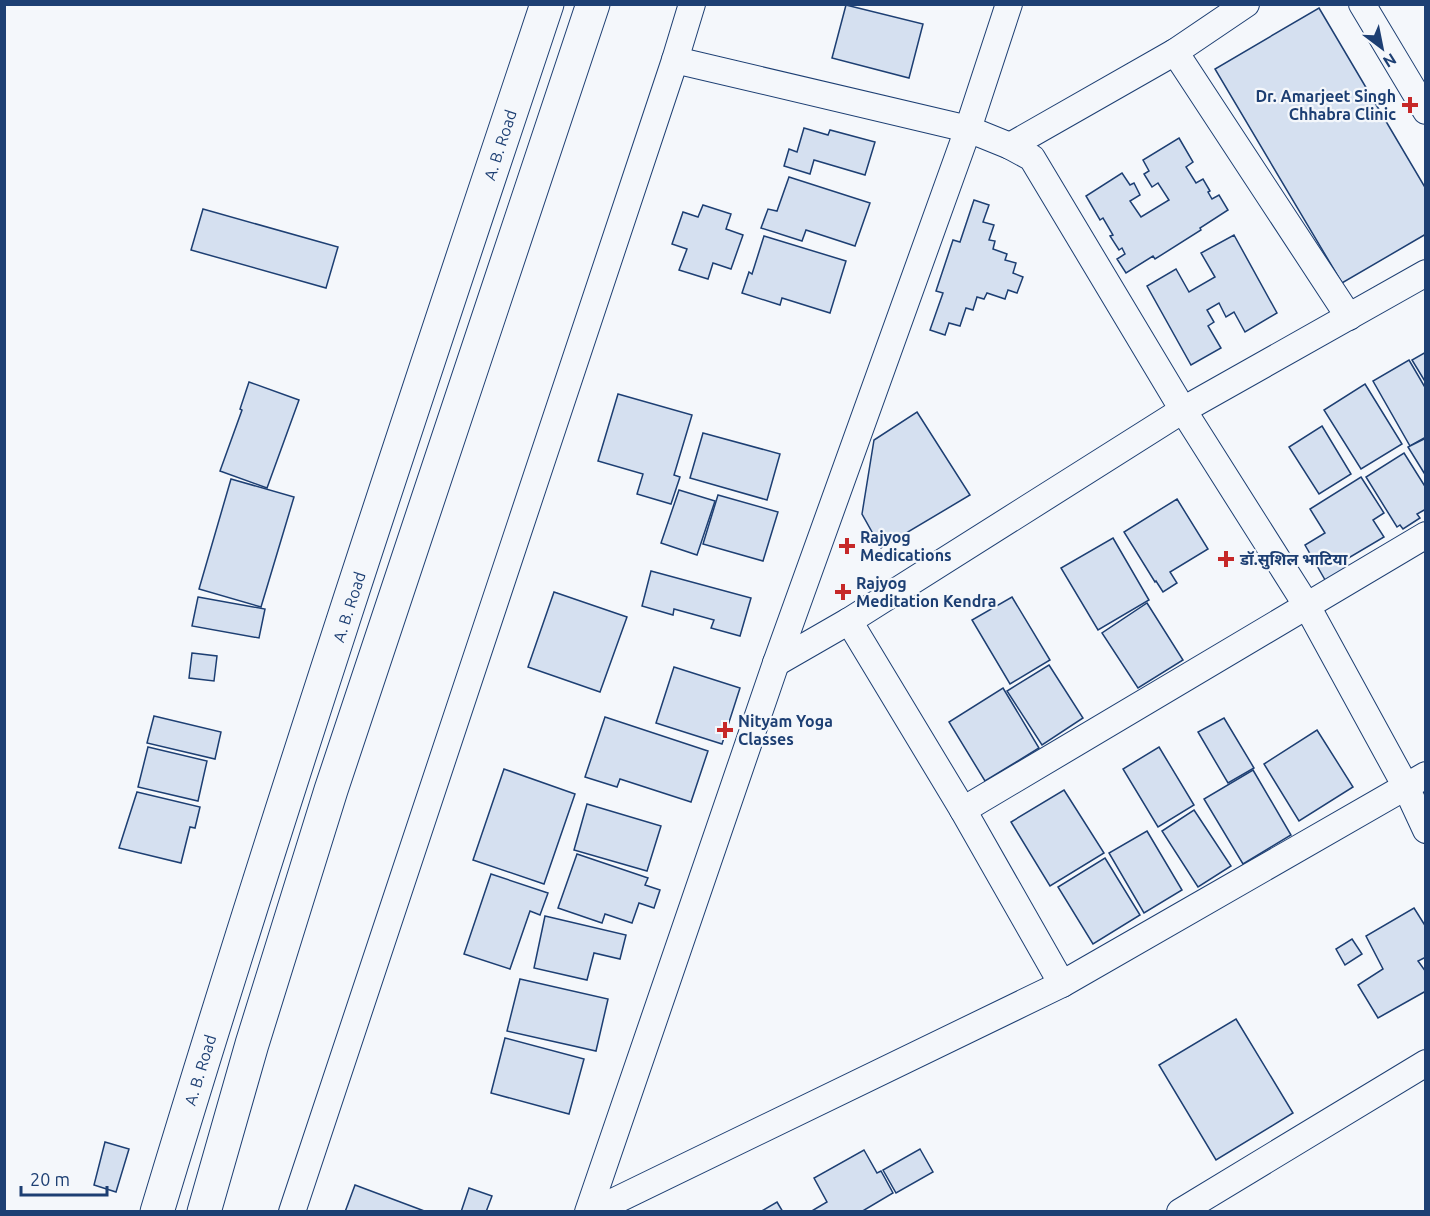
<svg xmlns="http://www.w3.org/2000/svg" width="1430" height="1216" viewBox="0 0 1430 1216" font-family="Ubuntu,'Noto Sans Devanagari',sans-serif">
<style>
.building{fill:#d5e0f0;stroke:#1d3f73;stroke-width:1.5}
.lines{fill:none;stroke-linecap:round;stroke-linejoin:round}
.minor-casing{stroke:#1d3f73;stroke-width:28}
.secondary-casing{stroke:#1d3f73;stroke-width:35}
.minor{stroke:#f4f7fb;stroke-width:26}
.secondary{stroke:#f4f7fb;stroke-width:33}
.poi-dot{fill:#c62828;stroke:#f4f7fb;stroke-width:2}
.labels{text-anchor:middle;dominant-baseline:central;stroke-width:4.5;stroke-linejoin:round;paint-order:stroke}
.poi-label{font-size:16px;font-weight:bold;fill:#1d3f73;stroke:#f4f7fb;text-anchor:start}
.street-label{font-size:16px;fill:#1d3f73;stroke:#f4f7fb}
</style>
<rect width="100%" height="100%" fill="#f4f7fb"/>
<g class="building">
<path d="M846 5 923 24 909 78 832 58Z"/>
<path d="M1319 8 1426 189V234L1342 283 1215 69Z"/>
<path d="M804 128 828 135 830 130 875 142 865 175 814 160 810 174 784 166 789 149 797 152Z"/>
<path d="M1179 138 1193 162 1186 167 1196 183 1203 179 1210 191 1208 192 1212 199 1219 195 1228 210 1200 228 1201 230 1155 259 1153 256 1126 273 1117 259 1125 254 1122 248 1119 250 1110 236 1113 235 1103 218 1100 220 1086 196 1122 173 1130 185 1134 183 1140 195 1130 201 1141 217 1169 200 1158 183 1152 187 1144 174 1149 171 1143 160Z"/>
<path d="M789 177 870 203 855 246 806 230 802 241 761 228 768 209 777 211Z"/>
<path d="M974 200 989 205 983 222 994 225 989 240 995 241 993 249 1007 254 1005 260 1016 263 1013 273 1023 277 1017 293 1008 290 1005 299 987 293 984 299 977 297 973 310 966 308 960 326 949 323 945 335 930 330 943 293 936 291 953 240 960 242Z"/>
<path d="M703 205 731 214 726 229 743 235 731 269 713 263 708 279 679 270 687 249 672 244 683 212 698 217Z"/>
<path d="M203 209 338 247 326 288 191 250Z"/>
<path d="M1234 235 1277 313 1245 332 1234 312 1226 317 1219 303 1207 310 1214 322 1208 326 1221 348 1191 365 1147 286 1176 269 1189 292 1215 277 1201 253Z"/>
<path d="M764 236 846 261 830 313 782 298 780 305 742 293 749 272 752 274Z"/>
<path d="M1426 352V383L1412 360Z"/>
<path d="M1409 360 1426 389V437L1410 446 1373 381Z"/>
<path d="M249 382 299 400 267 488 220 471 242 410 240 409Z"/>
<path d="M1365 384 1402 444 1361 469 1324 410Z"/>
<path d="M618 394 692 415 674 475 680 477 671 504 637 494 643 474 598 461Z"/>
<path d="M917 412 970 495 881 548 862 514 874 440Z"/>
<path d="M1322 426 1351 474 1319 494 1289 447Z"/>
<path d="M703 433 780 454 767 500 690 478Z"/>
<path d="M1426 438V476L1408 447Z"/>
<path d="M1404 453 1426 488V509L1417 514 1420 518 1403 529 1400 525 1397 527 1366 477Z"/>
<path d="M1361 477 1384 513 1373 520 1384 537 1345 560 1351 570 1328 585 1305 545 1325 533 1310 509Z"/>
<path d="M231 479 294 497 261 607 199 589Z"/>
<path d="M679 490 715 501 697 555 661 543Z"/>
<path d="M718 495 778 512 763 561 703 544Z"/>
<path d="M1177 499 1208 549 1170 572 1177 583 1163 592 1156 581 1155 582 1124 532Z"/>
<path d="M1113 538 1149 600 1098 630 1061 568Z"/>
<path d="M651 571 751 598 740 636 711 628 714 620 674 609 673 615 642 606Z"/>
<path d="M554 592 627 617 600 692 528 667Z"/>
<path d="M198 597 265 609 259 638 192 626Z"/>
<path d="M1012 597 1050 660 1010 684 972 620Z"/>
<path d="M1147 603 1183 660 1138 688 1102 633Z"/>
<path d="M192 653 217 656 214 681 189 678Z"/>
<path d="M1049 665 1083 718 1042 745 1007 691Z"/>
<path d="M674 667 740 688 722 744 656 723Z"/>
<path d="M1003 688 1039 748 985 781 949 722Z"/>
<path d="M154 716 221 732 215 759 147 743Z"/>
<path d="M605 717 708 751 691 802 620 779 617 787 585 777Z"/>
<path d="M1224 718 1254 768 1228 783 1198 732Z"/>
<path d="M1317 730 1353 787 1299 821 1264 764Z"/>
<path d="M148 747 207 761 198 801 138 787Z"/>
<path d="M1159 747 1194 805 1158 827 1123 769Z"/>
<path d="M504 769 575 794 544 884 473 860Z"/>
<path d="M1253 770 1291 835 1243 864 1204 799Z"/>
<path d="M1064 790 1104 853 1050 886 1011 822Z"/>
<path d="M137 792 200 807 195 828 190 827 181 863 119 848Z"/>
<path d="M587 804 661 826 647 871 574 850Z"/>
<path d="M1194 810 1231 866 1198 887 1162 831Z"/>
<path d="M1147 831 1182 890 1144 913 1109 853Z"/>
<path d="M577 854 648 878 645 885 660 890 654 908 639 903 632 923 605 914 602 923 558 908Z"/>
<path d="M1105 858 1140 915 1093 944 1058 887Z"/>
<path d="M491 874 548 893 540 915 530 911 510 969 464 954Z"/>
<path d="M1414 908 1426 927V957L1418 961 1426 972V991L1378 1018 1358 985 1383 969 1366 936Z"/>
<path d="M545 916 626 935 620 959 594 953 587 980 534 968Z"/>
<path d="M1352 939 1362 954 1345 965 1336 949Z"/>
<path d="M520 979 608 999 596 1051 507 1031Z"/>
<path d="M1236 1019 1293 1113 1216 1160 1159 1065Z"/>
<path d="M505 1038 584 1059 569 1114 491 1093Z"/>
<path d="M105 1142 129 1149 116 1192 94 1185Z"/>
<path d="M920 1149 933 1172 896 1193 883 1170Z"/>
<path d="M864 1150 877 1173 881 1171 893 1193 861 1212H810L827 1202 814 1178Z"/>
<path d="M355 1185 427 1212H345Z"/>
<path d="M469 1188 492 1196 486 1212H461Z"/>
<path d="M777 1202 783 1212H760Z"/>
</g>
<g class="lines">
<g class="minor-casing">
<g id="minor">
<path d="M1362 4 1426 111"/>
<path d="M1175 52 1349 317"/>
<path d="M675 60 968 129 1010 146 1032 158 1183 410 1307 606 1406 787 1426 830"/>
<path d="M1010 146 1175 52 1246 4"/>
<path d="M849 621 963 810 1062 984"/>
<path d="M776 663 849 621 1183 410 1426 273"/>
<path d="M963 810 1426 535"/>
<path d="M292 1212 675 60 692 4"/>
<path d="M588 1212 776 663 968 129 1009 4"/>
<path d="M592 1212 1062 984 1426 775"/>
<path d="M1180 1212 1426 1063"/>
</g>
</g>
<g class="secondary-casing">
<g id="secondary">
<path d="M157 1212C279 807 413 406 547 4"/>
<path d="M204 1212 252 1044 331 790 593 4"/>
</g>
</g>
<use href="#minor" class="minor"/>
<use href="#secondary" class="secondary"/>
</g>
<g class="poi-dot">
<path d="M1407 96h6v6h6v6h-6v6h-6v-6h-6v-6h6z"/>
<path d="M844 537h6v6h6v6h-6v6h-6v-6h-6v-6h6z"/>
<path d="M1223 550h6v6h6v6h-6v6h-6v-6h-6v-6h6z"/>
<path d="M840 583h6v6h6v6h-6v6h-6v-6h-6v-6h6z"/>
<path d="M722 721h6v6h6v6h-6v6h-6v-6h-6v-6h6z"/>
</g>
<g class="labels">
<g class="poi-label">
<text x="1396" y="96" text-anchor="end">Dr. Amarjeet Singh<tspan x="1396" dy="18">Chhabra Clinic</tspan></text>
<text x="860" y="537">Rajyog<tspan x="860" dy="18">Medications</tspan></text>
<text x="1240" y="559">डॉ.सुशिल भाटिया</text>
<text x="856" y="583">Rajyog<tspan x="856" dy="18">Meditation Kendra</tspan></text>
<text x="738" y="721">Nityam Yoga<tspan x="738" dy="18">Classes</tspan></text>
</g>
<g class="street-label">
<text transform="translate(500 145) rotate(-72)">A. B. Road</text>
<text transform="translate(349 607) rotate(-72)">A. B. Road</text>
<text transform="translate(200 1070) rotate(-73)">A. B. Road</text>
</g>
</g>
<rect width="1430" height="1216" fill="none" stroke="#1d3f73" stroke-width="12"/>
<g transform="translate(1382 48) rotate(148)" stroke="#f4f7fb" stroke-width="4.5" paint-order="stroke">
<path d="M0-4.5L10 22L0 15L-10 22Z" fill="#1d3f73"/>
<text y="-9" font-size="16" font-weight="bold" text-anchor="middle" fill="#1d3f73">N</text>
</g>
<path d="M21 1186v9h86v-9" fill="none" stroke="#1d3f73" stroke-width="3"/>
<text x="30" y="1186" font-size="18" fill="#1d3f73" stroke="#f4f7fb" stroke-width="4.5" paint-order="stroke">20 m</text>
</svg>
